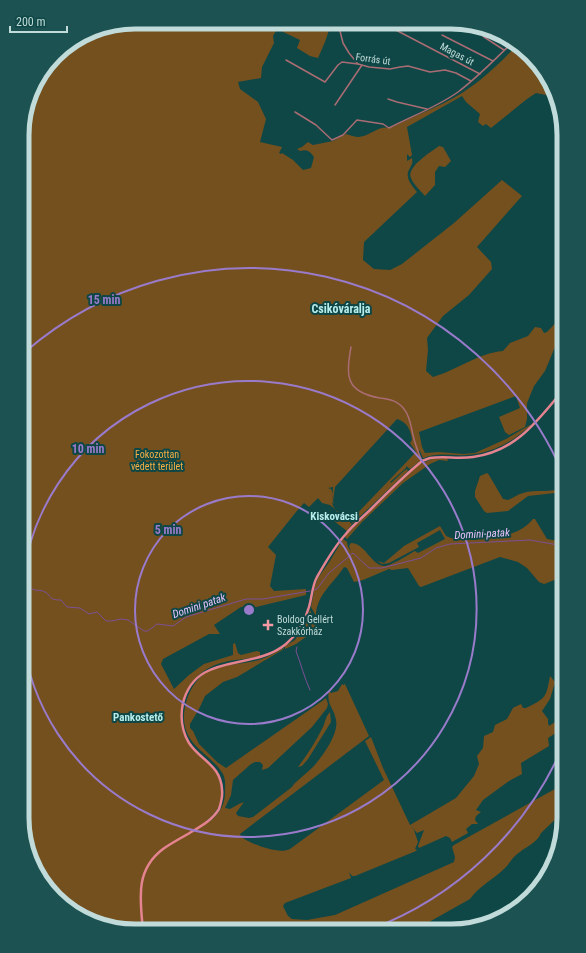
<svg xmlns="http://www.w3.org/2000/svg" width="586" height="953" viewBox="0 0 586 953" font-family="'Roboto Condensed',sans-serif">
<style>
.green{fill:#74501e}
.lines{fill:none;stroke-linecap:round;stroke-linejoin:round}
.stream{stroke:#7d5096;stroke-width:1}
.minor{stroke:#aa6c73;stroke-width:1.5}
.secondary{stroke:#e58390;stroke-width:2.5}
.ring{fill:none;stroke:#9a7bcb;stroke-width:2}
.poi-dot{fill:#f49aa4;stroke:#0e4746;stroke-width:1.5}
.labels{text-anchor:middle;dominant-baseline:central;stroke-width:4;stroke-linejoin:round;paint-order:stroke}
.street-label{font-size:10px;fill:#c0dbd9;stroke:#0e4746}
.park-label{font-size:10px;fill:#f9af44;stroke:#0e4746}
.poi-label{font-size:10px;fill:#c0dbd9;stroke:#0e4746;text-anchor:start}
.neighbourhood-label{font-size:11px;font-weight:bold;fill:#b7eeec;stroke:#0e4746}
.water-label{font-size:11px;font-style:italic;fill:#e5c1fc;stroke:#0e4746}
.quarter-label{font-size:12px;font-weight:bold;fill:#b7eeec;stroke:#0e4746}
.rim{fill:none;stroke:#c0dbd9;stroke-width:5}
.centre{fill:#9a7bcb;stroke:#0e4746;stroke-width:2}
.ring-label{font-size:12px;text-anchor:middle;font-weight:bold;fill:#9a7bcb;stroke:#0e4746;stroke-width:4;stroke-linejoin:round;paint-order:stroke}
</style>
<rect width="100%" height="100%" fill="#0e4746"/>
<g class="green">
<path d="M135 22 334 23 337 25 339 30 330 27 325 42 318 58 310 56 297 48 300 40 277 29 273 36 274 43 262 67 261 78 238 82 240 89 258 102 266 119 260 142 282 147 279 153 281 154 282 153 293 160 303 170 311 168 314 157C310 151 307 149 300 151L297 149 302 147 308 142 313 145 333 141 346 134C350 135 355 137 359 137 370 136 379 125 390 128 413 116 440 107 462 93 483 80 501 62 518 44L520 45 551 86 546 95 536 93 527 99 491 128 486 124 483 126 478 122 480 114 466 102 462 96 407 127 412 155 410 157 407 154V161L412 158C413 163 412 164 410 168 404 177 411 184 417 192L364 242 363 260 374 269 390 270 402 264 454 223 502 180 522 196 477 247 491 262 492 269 469 295 443 316 427 338 428 350 426 371 433 377C457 370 478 353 503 351L510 343 528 336 535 327 541 328 544 333 547 332 564 314V335L555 347 545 371 534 386 527 403V419L525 427 509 435 505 432 499 417 520 408 516 396 419 432 422 447 425 453 439 452 463 454 475 453 506 439 530 425V426C511 443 490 454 465 455 451 456 437 452 424 458H423L420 451H418L421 458V460L410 469 406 466V468L390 482 391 483 404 471 407 469 408 471 353 523 342 514V512L351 520 416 452 410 443 412 440C411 430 407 422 397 419L335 487 333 501 334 504 332 502 333 487 328 488 331 489C335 497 328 501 336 510L330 505 322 503 318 498 309 507 304 503 296 512 268 547 276 555 270 586 274 591 306 589V595L252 608 247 606 241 607 214 625 220 634H209L163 659 161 664 174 689 189 675 204 664 233 655V644L235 643 238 653 241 655 257 651 260 652V656C245 660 229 659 215 665 185 677 172 712 189 741 195 750 203 758 211 765 213 767 216 770 217 772 219 775 219 780 220 784 224 801 219 810 206 821L209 822C218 815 224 807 225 795 225 788 226 780 223 774 210 752 182 746 184 714 185 705 187 697 192 688 208 661 232 667 259 660 268 657 276 652 284 648V649L237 677 223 682 205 696 199 709 190 724V728L193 731 199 744 217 762 226 768 325 699 326 698 328 704 327 708 312 727 268 768 262 770 263 765 260 762H255L251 764 233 780 231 795 225 808 230 809 239 804 244 802 236 813 238 816 249 818 253 817 292 787 294 784C300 778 307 773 313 767 322 757 339 734 336 720 334 708 326 704 329 691L331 693 338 691 342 684 343 685 345 684 369 736 240 834 241 837C251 844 279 855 290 849L384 780 365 741 371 737 383 768 410 825 456 798 474 776 479 764 477 756 483 748 484 736 493 732 495 725 507 719 513 708 521 704 523 708H526C546 698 546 698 550 676L555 682 550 699 542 711 548 719V723L549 726 555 722 560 727 559 731 548 738 549 746 521 763 522 774 509 781 483 800 476 810 481 812 476 816 475 820 478 824H472L466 829 468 833 452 842 450 838 446 836 419 848 418 846 424 830 417 833 410 825 414 830 418 842 415 849 417 850 416 851 355 876H352L349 872 351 878 285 903 283 906 288 916 292 919 307 920 335 915 454 862 455 857 452 847 454 845 564 784V811L541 833C537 843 527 846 520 852 513 856 510 863 505 868 494 879 479 886 470 899L413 931 120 930 66 908 30 861 22 818 23 120 34 85 60 50 92 30Z"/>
<path d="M439 146 443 147 451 161 445 167 439 166 435 172V185L425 196C421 191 413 184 411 178 406 167 431 152 439 146Z"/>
<path d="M447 458 448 461 439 460 430 464 403 483 362 522 347 539 345 537 346 535 418 465 432 459Z"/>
<path d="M487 473 489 475 503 499 508 500C513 498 518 494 523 493 536 489 551 493 564 488V492L528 496 508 511 487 513 484 511 475 497V491L480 476Z"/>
<path d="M337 511 352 524 347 531 334 521 335 520 332 517Z"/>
<path d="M533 519H535L547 539 564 542V576L547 583 544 584 539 582 527 568 518 562 500 557 421 587 419 586 408 568 392 570 389 569 363 580 354 582 347 568 344 567C334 583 316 595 316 616L311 607 315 586 318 578 330 561 343 539 347 542 348 547 351 551 349 546 351 543C365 543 371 565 384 566 391 566 408 555 415 551L418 553 445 539 440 530 417 543 419 547 389 563 382 564 377 561 384 563 404 546 440 526 446 536 451 538C460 539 470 538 479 538 499 537 519 536 533 519Z"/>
<path d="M310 610 317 629 296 644 285 649V646L295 640 307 619Z"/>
<path d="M330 712 331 722 308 759 302 766 298 767C307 755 315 743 322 729 325 724 325 717 330 712Z"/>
</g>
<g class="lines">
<g class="stream">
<path d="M469 24 473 30"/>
<path d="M22 572C27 577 26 582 30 587 34 592 40 589 45 592 53 597 48 600 61 600L67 607 80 608 89 614 97 612 106 621H112L121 619 128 620 144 631H148L157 624 173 626 186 617 246 599H263L310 591"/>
<path d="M313 590 317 589 329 573 353 553 369 568H382L421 558 436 548 450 544 530 540 564 546"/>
<path d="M297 647 296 651C301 664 304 677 310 690"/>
<path d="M564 735V728"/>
</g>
<g class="minor">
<path d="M338 23 343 43 349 53 358 64"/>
<path d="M387 24 392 28 480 74"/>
<path d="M471 24 484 37 504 50"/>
<path d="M481 28 482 35"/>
<path d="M442 35 493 61"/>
<path d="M286 60 325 82 338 65 342 62 358 64 369 67 390 69 400 67 408 66 430 72 445 70 456 73 471 81"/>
<path d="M388 99 397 102 427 109"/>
<path d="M335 105 362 65"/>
<path d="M295 112 316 125 332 140 343 135 357 120 383 124 389 128C412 116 437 107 458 92 478 77 495 59 513 42"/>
<path d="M351 347C346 376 345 392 380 398 390 399 398 401 404 409 410 416 411 427 413 435 415 444 418 452 422 461"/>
<path d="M564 686 560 683 564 673"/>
<path d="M564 739 561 732 564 723"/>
</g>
<g class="secondary">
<path d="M558 396 564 405"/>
<path d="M143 930C140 899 135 870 163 849 173 842 183 837 193 831 203 825 213 819 219 809 221 803 223 797 222 790 221 765 201 761 189 743 182 731 180 717 183 703 196 651 252 672 286 644 297 635 305 621 309 607 312 597 312 586 317 577 325 563 334 547 345 535 353 525 363 517 372 508 386 494 400 480 415 467L422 461 430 458C444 456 458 459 473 457 517 451 538 420 564 389"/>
</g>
</g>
<g class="ring">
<circle cx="249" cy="610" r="114"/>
<path d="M22 584A228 228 0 1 1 22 634"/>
<path d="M563 746A342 342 0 0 1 369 930M126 929A342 342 0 0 1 53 890M25 352A342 342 0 0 1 564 476"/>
</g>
<path class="poi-dot" d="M266 619h4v4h4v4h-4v4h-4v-4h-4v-4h4z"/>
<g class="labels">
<g class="street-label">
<text transform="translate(457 54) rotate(28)">Magas út</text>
<text transform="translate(373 59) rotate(8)">Forrás út</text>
</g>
<g class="park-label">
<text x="157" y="454">Fokozottan<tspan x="157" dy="12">védett terület</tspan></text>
</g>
<g class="poi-label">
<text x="277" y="619">Boldog Gellért<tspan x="277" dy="12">Szakkórház</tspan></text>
</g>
<g class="neighbourhood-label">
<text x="334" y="516">Kiskovácsi</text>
<text x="138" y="717">Pankostető</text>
</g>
<g class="water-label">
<text transform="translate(482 534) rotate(-3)">Domini-patak</text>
<text transform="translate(199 606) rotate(-19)">Domini patak</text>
</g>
<g class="quarter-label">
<text x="341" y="309">Csikóváralja</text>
</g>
</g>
<path d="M0 0H586V953H0ZM135 29H451A106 106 0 0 1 557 135V818A106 106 0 0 1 451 924H135A106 106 0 0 1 29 818V135A106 106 0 0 1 135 29Z" fill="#1c5352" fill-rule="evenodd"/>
<path class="rim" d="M135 29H451A106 106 0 0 1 557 135V818A106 106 0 0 1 451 924H135A106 106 0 0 1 29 818V135A106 106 0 0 1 135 29Z"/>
<circle cx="249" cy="610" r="6" class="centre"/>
<g class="ring-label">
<text x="104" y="304">15 min</text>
<text x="88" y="453">10 min</text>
<text x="168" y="534">5 min</text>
</g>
<path d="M10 26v6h57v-6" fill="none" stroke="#c0dbd9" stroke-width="2"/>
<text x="16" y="26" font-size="12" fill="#c0dbd9" stroke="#0e4746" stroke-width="3" paint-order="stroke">200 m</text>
</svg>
